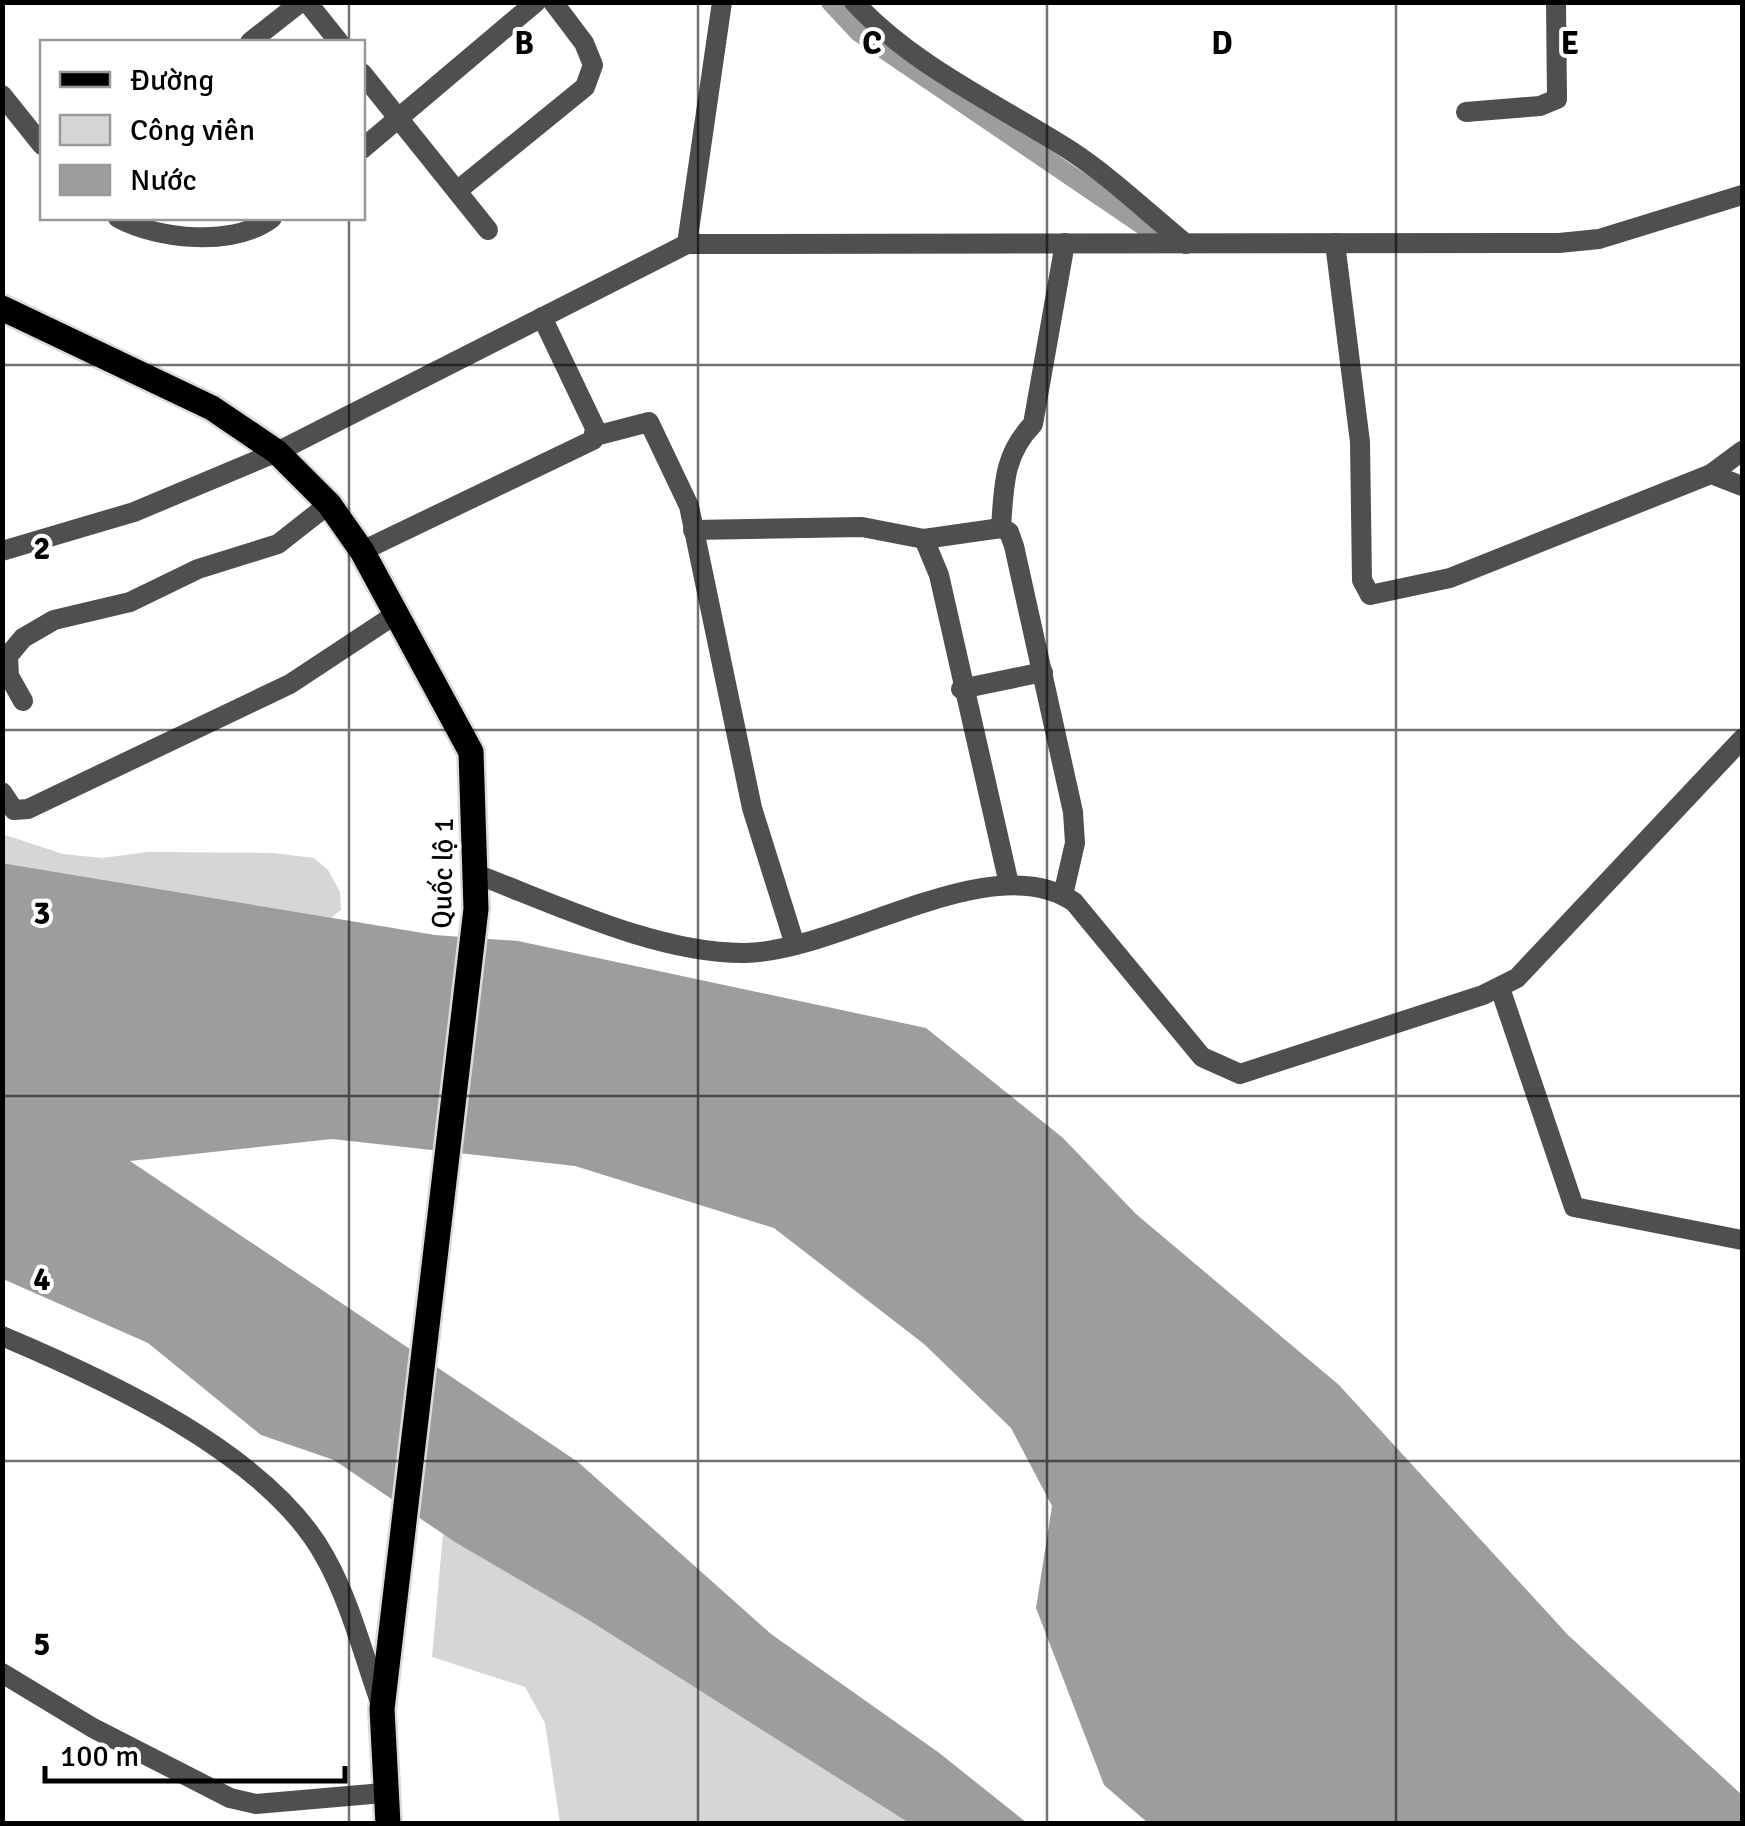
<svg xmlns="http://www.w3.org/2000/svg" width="1745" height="1826" viewBox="0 0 1745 1826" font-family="Signika,sans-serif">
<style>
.green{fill:#d6d6d6}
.water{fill:#9d9d9d}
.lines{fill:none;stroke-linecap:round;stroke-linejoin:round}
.canal{stroke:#9d9d9d;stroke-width:20}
.primary-casing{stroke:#dbdbdb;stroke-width:30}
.minor{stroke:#4f4f4f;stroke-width:20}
.primary{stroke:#000;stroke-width:25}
.grid{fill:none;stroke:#000;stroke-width:2.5;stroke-opacity:0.55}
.labels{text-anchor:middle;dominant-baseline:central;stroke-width:8;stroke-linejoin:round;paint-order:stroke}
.street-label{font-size:28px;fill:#000;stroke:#fff}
.grid-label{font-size:32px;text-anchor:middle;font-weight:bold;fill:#000;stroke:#fff;stroke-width:8;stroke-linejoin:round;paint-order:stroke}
</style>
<rect width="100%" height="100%" fill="#fff"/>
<g class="green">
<path d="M2 834 63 854 102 858 148 852 274 853 314 858 328 870 340 892 341 910 331 918 3 863Z"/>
<path d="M443 1534 590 1621 909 1823H560L545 1723 525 1687 432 1657Z"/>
</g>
<path class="water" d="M2 863 435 935 518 941 926 1028 1063 1138 1136 1214 1339 1385 1568 1635 1742 1795V1823H1148L1104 1785 1036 1608 1052 1506 1011 1428 924 1344 774 1228 575 1166 332 1139 130 1161 578 1462 771 1634 938 1752 1027 1823H909L590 1621 455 1542 334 1460 261 1435 148 1343 3 1279Z"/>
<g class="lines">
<path class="canal" d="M831 2 859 32 1149 229"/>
<g class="primary-casing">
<path id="primary" d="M2 308 212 408 277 452 329 504 362 551 471 752 476 909 382 1709 388 1824"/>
</g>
<g class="minor">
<path d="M307 2 339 42"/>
<path d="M854 2C913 66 999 105 1071 151 1112 178 1148 213 1186 244"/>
<path d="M250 42 301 2"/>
<path d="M362 73 488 230"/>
<path d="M2 95 42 145"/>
<path d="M1466 112 1540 106 1557 99 1556 2"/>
<path d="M362 149 536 2"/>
<path d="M457 191 585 87 593 65 584 43 553 2"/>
<path d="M118 218C159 240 234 247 272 218"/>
<path d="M1335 243 1360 442 1362 580 1370 595 1450 578 1711 474 1742 486"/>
<path d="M687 244 722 2"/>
<path d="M595 436 649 422 689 506 752 808 795 945"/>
<path d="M1711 474 1742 451"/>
<path d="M1001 528C1004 486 1003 455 1033 424L1065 243"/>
<path d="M693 530 862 527 924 539 939 575 1009 884"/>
<path d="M924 539 1001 528 1009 532 1014 546 1073 812 1075 843 1063 895"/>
<path d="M2 551 134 512 277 452 687 244 1559 243 1599 239 1742 195"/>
<path d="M362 551 593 440 595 428 542 317"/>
<path d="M961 689 1043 672"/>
<path d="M23 701 9 676 8 656 23 638 54 620 130 602 198 569 278 544 329 504"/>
<path d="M2 792 14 810 28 809 290 684 396 614"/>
<path d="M476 874C557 905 659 954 745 953 840 952 992 845 1074 902L1202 1057 1240 1074 1483 995 1517 978 1742 739"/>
<path d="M1500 988 1574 1207 1742 1240"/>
<path d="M2 1336C106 1380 269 1454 325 1557 351 1603 364 1658 382 1707"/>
<path d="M2 1673 93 1728 230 1798 256 1804 383 1793"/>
</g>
<use href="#primary" class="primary"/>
</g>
<path class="grid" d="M349 2V42M698 2V1824M1047 2V1824M1396 2V1824M349 218V1824M2 365H1742M2 730H1742M2 1096H1742M2 1461H1742"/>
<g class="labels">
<g class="street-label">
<text transform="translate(443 873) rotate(-89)">Quốc lộ 1</text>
</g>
</g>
<g class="grid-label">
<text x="524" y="54">B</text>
<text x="872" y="54">C</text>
<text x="1222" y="54">D</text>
<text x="1570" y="54">E</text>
<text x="42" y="559">2</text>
<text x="42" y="924">3</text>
<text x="42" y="1290">4</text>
<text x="42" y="1655">5</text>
</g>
<rect width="1745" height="1826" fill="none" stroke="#000000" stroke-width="10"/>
<rect x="40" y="40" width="325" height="180" fill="#ffffff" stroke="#999999" stroke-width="2.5"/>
<rect x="60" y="72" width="50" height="15" fill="#000000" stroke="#999999" stroke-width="2.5"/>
<text x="130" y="90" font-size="30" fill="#000000">Đường</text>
<rect x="60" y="115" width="50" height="30" fill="#d6d6d6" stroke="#999999" stroke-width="2.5"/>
<text x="130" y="140" font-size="30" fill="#000000">Công viên</text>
<rect x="60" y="165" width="50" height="30" fill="#9d9d9d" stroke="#999999" stroke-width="2.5"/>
<text x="130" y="190" font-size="30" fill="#000000">Nước</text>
<path d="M45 1766v15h300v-15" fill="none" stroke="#000000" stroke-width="5"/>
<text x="60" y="1766" font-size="30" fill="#000000" stroke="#ffffff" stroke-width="8" paint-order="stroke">100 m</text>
</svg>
